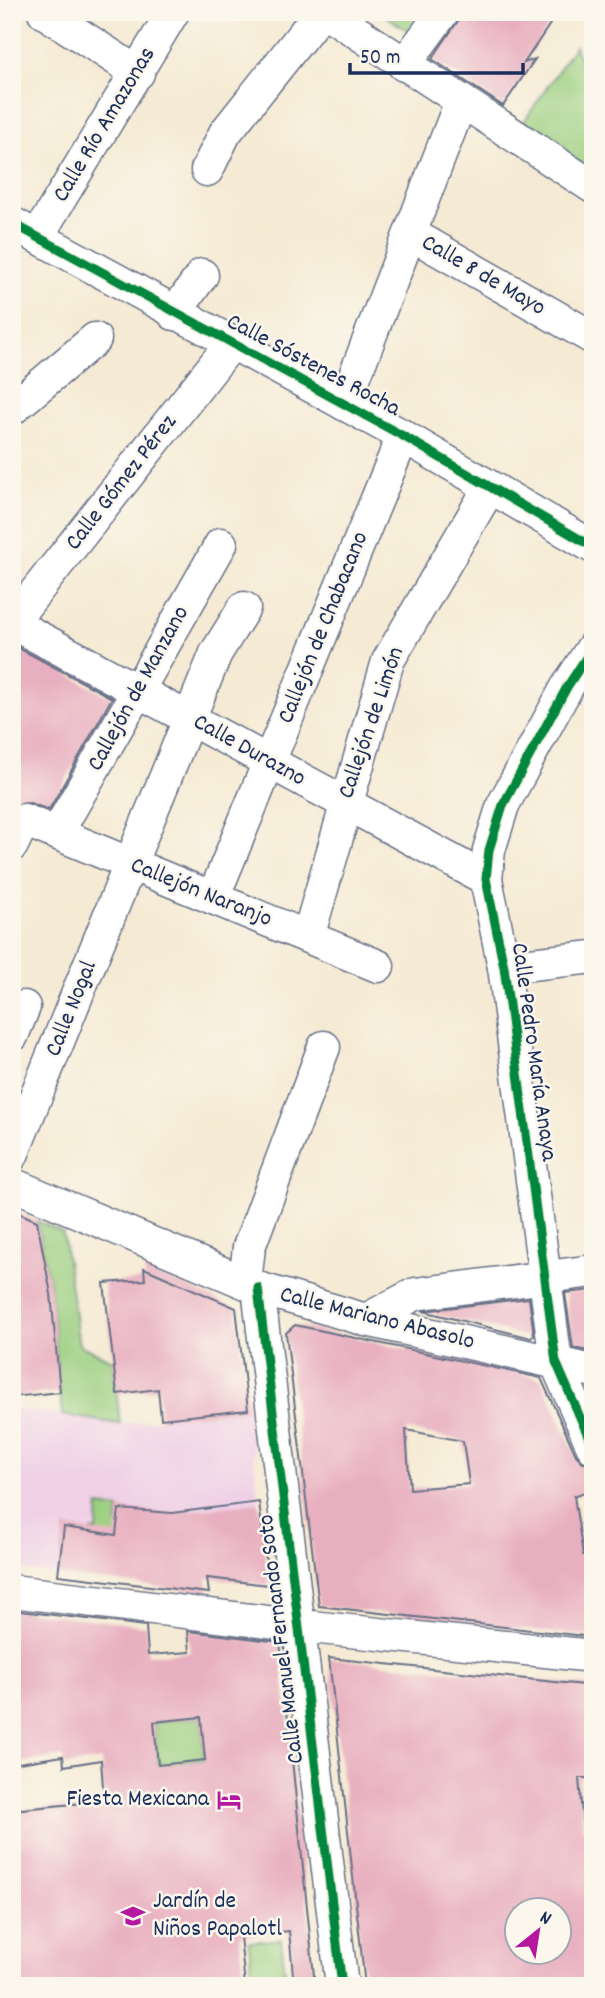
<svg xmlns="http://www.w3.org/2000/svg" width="605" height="1998" viewBox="0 0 605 1998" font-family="Dekko,sans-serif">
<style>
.built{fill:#efd0e6}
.green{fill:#9bcf80;stroke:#5b7f6f;stroke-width:2}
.building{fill:#e8afc0;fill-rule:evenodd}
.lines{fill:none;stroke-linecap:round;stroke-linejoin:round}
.minor-casing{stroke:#677087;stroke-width:35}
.minor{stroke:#fff;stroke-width:32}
.cycleway-casing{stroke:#fbf7ec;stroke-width:13}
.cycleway{stroke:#00873e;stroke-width:9}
.labels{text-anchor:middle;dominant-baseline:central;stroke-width:5;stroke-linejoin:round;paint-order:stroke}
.street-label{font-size:24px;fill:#1b2f5e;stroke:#fbf7ec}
.poi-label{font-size:24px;fill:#1b2f5e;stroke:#fbf7ec;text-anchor:end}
</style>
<rect width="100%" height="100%" fill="#fbf7ec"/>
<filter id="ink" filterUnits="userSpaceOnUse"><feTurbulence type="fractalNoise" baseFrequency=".0143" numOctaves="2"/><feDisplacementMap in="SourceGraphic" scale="14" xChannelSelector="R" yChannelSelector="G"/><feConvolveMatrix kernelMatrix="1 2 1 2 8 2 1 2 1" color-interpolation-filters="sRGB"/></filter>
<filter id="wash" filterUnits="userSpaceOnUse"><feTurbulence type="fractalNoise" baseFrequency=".00686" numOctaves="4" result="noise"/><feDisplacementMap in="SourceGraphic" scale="28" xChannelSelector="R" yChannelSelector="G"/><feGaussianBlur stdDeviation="1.57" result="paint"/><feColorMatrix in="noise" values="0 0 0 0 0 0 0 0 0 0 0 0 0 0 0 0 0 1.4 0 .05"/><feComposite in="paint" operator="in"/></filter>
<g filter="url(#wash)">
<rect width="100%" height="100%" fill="#f5ead3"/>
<path class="built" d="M12 1408 121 1424 248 1410 259 1502 172 1513 180 1589 12 1569Z"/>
<g class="green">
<path d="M379 12H430L415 35Z"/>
<path d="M575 46 593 95V171L521 126Z"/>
<path d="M37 1221 63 1233 79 1345 113 1360 120 1424 62 1415 51 1294Z"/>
<path d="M99 1506 119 1509 117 1524 137 1547 91 1531 97 1530Z"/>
<path d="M201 1717 205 1760 158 1765 154 1722Z"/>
<path d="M281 1939 285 1973 252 1977 249 1942Z"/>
</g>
<g id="blocks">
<g class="building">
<path d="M464 12H558L524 63 535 59 503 106 432 59Z"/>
<path d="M15 646 112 698 49 810 30 803 12 805V649Z"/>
<path d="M12 1210 37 1221 51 1294 60 1392 12 1397Z"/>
<path d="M144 1268 236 1308 248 1410 161 1419 158 1389 117 1394 104 1283 145 1280Z"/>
<path d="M593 1290V1352L573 1348 565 1293Z"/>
<path d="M529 1298 534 1335 531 1338 423 1311Z"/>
<path d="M295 1325 541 1378 576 1455 583 1462 593 1465V1489L574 1496 583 1555 593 1554V1637L319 1606 286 1333ZM406 1430 463 1441 469 1484 410 1489Z"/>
<path d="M259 1502 269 1585 207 1578 209 1593 58 1575 64 1527 116 1535 119 1509 172 1513Z"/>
<path d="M12 1610 146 1626 148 1655 190 1652 188 1631 280 1642 315 1986H294L289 1931 240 1936 245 1986H12V1810L104 1801 101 1760 64 1766 63 1756 12 1764ZM201 1717 205 1760 158 1765 154 1722Z"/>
<path d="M329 1658 593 1686V1778H579L583 1829H593V1986H365ZM517 1910H559V1952H517Z"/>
</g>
</g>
</g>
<g filter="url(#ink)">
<use href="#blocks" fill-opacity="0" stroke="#677087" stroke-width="2"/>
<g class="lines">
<g class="minor-casing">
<g id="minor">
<path d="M44 12 138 73"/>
<path d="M326 12 593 187"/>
<path d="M404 65 443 12"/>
<path d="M207 170 225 133 321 12"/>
<path d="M12 223 403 436 593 547"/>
<path d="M411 234 593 338"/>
<path d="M37 237 173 12"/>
<path d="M174 314 202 275"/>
<path d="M344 404 461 101"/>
<path d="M12 409 95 339"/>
<path d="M12 622 231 344"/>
<path d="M12 623 486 879"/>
<path d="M593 647 567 687 503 805 489 850 486 879 504 967 556 1362 593 1447"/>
<path d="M57 833 221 544"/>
<path d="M12 845 24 820 378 966"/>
<path d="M213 898 403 436"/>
<path d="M308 937 388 661 490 487"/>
<path d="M504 967 593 957"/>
<path d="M12 1036 24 1007"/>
<path d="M12 1155 216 653 244 608"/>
<path d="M12 1184 258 1288 366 1320 593 1371"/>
<path d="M245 1282 249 1247 324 1047"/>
<path d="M258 1288 342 1986"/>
<path d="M366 1320 415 1294 593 1271"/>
<path d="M12 1591 301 1626 593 1656"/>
</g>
</g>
<use href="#minor" class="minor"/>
<g class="cycleway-casing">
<g id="cycleway">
<path d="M12 223 403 436 593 547"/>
<path d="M593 647 567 687 503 805 489 850 486 879 504 967 556 1362 593 1447"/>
<path d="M258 1288 342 1986"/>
</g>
</g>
<use href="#cycleway" class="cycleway"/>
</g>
</g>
<defs>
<g id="hotel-bare" transform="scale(1.89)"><path d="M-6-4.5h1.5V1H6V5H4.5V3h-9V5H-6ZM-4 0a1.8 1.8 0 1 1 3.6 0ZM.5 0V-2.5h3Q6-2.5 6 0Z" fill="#b5179e" stroke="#fbf7ec" stroke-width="2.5" paint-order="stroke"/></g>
<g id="school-bare" transform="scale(1.89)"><path d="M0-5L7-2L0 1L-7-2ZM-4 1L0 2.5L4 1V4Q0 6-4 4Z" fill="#b5179e" stroke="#fbf7ec" stroke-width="2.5" paint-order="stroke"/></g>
</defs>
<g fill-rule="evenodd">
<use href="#hotel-bare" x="229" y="1800"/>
<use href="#school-bare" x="133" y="1916"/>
</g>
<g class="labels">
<g class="street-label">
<text transform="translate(105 125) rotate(-59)">Calle Río Amazonas</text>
<text transform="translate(483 276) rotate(30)">Calle 8 de Mayo</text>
<text transform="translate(313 366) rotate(28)">Calle Sóstenes Rocha</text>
<text transform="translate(122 483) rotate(-52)">Calle Gómez Pérez</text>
<text transform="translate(324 628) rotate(-68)">Callejón de Chabacano</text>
<text transform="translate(139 689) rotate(-61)">Callejón de Manzano</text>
<text transform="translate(372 723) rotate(-71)">Callejón de Limón</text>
<text transform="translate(249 751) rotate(29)">Calle Durazno</text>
<text transform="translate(201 893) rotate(22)">Callejón Naranjo</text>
<text transform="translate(72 1009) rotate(-68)">Calle Nogal</text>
<text transform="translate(533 1052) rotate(82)">Calle Pedro María Anaya</text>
<text transform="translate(377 1319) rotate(14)">Calle Mariano Abasolo</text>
<text transform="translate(282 1639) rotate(-97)">Calle Manuel Fernando Soto</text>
</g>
<g class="poi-label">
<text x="209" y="1800">Fiesta Mexicana</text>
<text x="153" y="1902" text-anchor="start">Jardín de<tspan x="153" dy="28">Niños Papalotl</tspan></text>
</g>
</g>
<rect width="605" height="1998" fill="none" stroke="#fbf7ec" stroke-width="42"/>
<g transform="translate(538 1931) rotate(30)"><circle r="33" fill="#fbf7ec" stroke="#a1a7b3" stroke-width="2"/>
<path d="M0-5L12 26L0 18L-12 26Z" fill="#b5179e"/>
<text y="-10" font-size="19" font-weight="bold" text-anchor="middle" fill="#1b2f5e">N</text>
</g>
<path d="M350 63v10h173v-10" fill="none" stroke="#1b2f5e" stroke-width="3.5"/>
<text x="360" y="63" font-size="21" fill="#1b2f5e" stroke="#fbf7ec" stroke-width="5" paint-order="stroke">50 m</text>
</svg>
